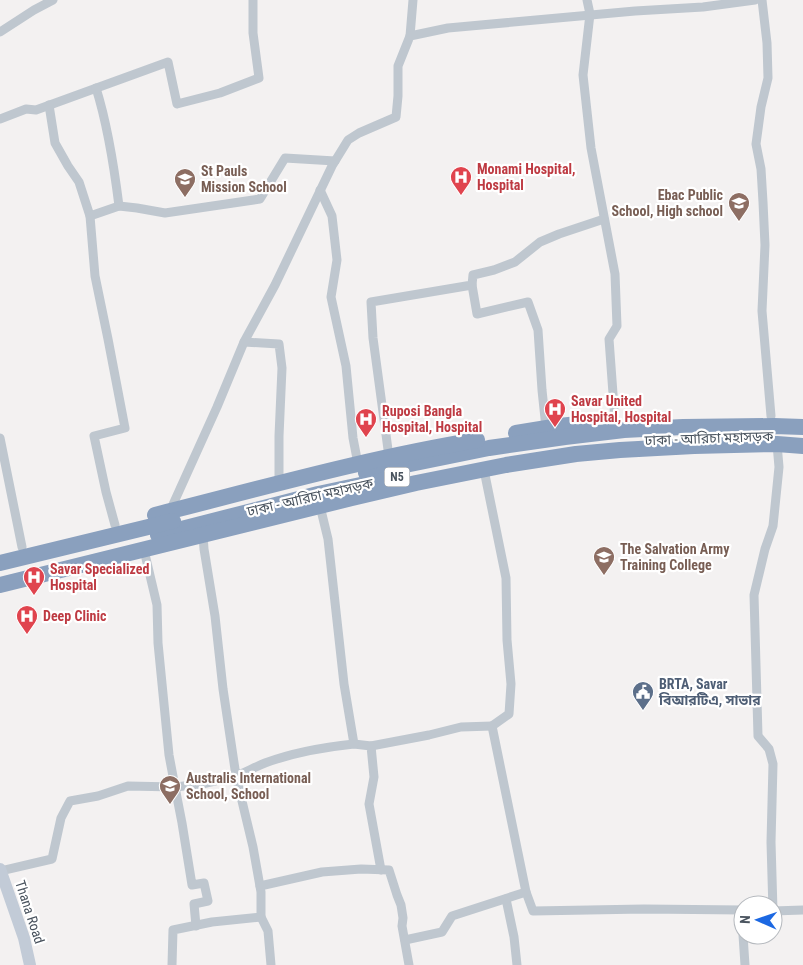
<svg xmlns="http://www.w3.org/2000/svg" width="803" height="965" viewBox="0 0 803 965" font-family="'Roboto Condensed','Noto Sans Bengali',sans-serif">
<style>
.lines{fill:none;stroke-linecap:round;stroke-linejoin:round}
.street{stroke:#bfc7cf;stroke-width:9}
.secondary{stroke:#c2cbd7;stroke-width:12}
.highway{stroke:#8aa0be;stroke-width:16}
.labels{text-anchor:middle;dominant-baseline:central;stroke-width:4.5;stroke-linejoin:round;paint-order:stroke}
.shield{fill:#fff;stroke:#80878e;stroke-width:1}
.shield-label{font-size:12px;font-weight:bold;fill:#49535e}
.health-label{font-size:14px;font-weight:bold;fill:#be3a42;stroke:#fff;text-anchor:start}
.education-label{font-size:14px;font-weight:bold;fill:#785e54;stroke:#fff;text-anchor:start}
.street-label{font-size:14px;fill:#49535e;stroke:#fff}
.service-label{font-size:14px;font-weight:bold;fill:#4e5e75;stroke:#fff;text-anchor:start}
</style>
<rect width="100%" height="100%" fill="#f3f1f1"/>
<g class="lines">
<g class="street">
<path d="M587 0 590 14 583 75 591 148 615 274 617 326 609 339 615 421"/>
<path d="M762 0 767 43 768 78 761 107 756 144 761 169 763 202 765 245 762 311 771 416"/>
<path d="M0 32 34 10 53 0"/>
<path d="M410 36 413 0"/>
<path d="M49 105 55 143 68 166 79 182 90 216 95 276 108 339 125 428 94 436 106 492 115 525"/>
<path d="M0 119 26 109 36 110 168 62 177 104 220 93 259 78 253 33V0"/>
<path d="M320 190 332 216 337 260 331 297 346 366 353 438 358 464"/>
<path d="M119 206 137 208 165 213 260 199 285 158 335 161"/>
<path d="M90 216 119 206C114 166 108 126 96 88"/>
<path d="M472 285 477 314 528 302 538 330 542 390 546 428"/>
<path d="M244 342 279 344 282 368 279 436V483"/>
<path d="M0 438 22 547"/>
<path d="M389 457 373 338 371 302 472 285 473 275 494 270 515 262 540 242 559 234 604 219"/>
<path d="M320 506 328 539 344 684 354 744 371 746 374 777 369 804 381 870"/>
<path d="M170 511 217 407 244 342 275 285 332 166 348 140 359 133 396 117 398 96V66L410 36 448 28 635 11 703 7 755 0"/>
<path d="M203 535 204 549 215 616 223 689 236 776C246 772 255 767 265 763 292 753 325 747 354 744"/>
<path d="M144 550 157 605 158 643 169 755 175 787 202 784 236 776 253 847 261 892V917L212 922 173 930 172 965"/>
<path d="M371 746 429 735 461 727 492 726"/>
<path d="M0 871 52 859 61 818 70 801 98 796 128 786 175 787 182 823 192 885 204 883 208 901 194 904 196 926"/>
<path d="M260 886 322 872 361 869 389 870 397 895 401 905 403 918 402 926 409 965"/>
<path d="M526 892 533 911 644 909 743 910"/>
<path d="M506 899 514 937 517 965"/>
<path d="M773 911 771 842 773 764 769 749 758 736 754 595 765 549 773 526 779 467 777 444"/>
<path d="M773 911 803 910"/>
<path d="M261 917 268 931 271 965"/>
<path d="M743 935 745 965"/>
<path d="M405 940 442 932 452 916 526 892 492 726 509 714 511 684 507 640 506 578 484 470"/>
</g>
<path class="secondary" d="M0 869 24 938 30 965"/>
<g class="highway">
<path d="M516 433 559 426 588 423"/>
<path d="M366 473 489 448 565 437 624 430 683 427 774 426 803 427"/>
<path d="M155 515C262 488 368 458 477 440"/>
<path d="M158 535 318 494 384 480"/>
<path d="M0 563 173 521"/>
<path d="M0 585 352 498 416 483 506 465 576 454 620 450 694 446 777 444 803 446"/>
</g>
</g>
<defs>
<g id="hospital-pin" transform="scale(1.125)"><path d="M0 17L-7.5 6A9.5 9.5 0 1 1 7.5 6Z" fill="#e0444e" stroke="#fff"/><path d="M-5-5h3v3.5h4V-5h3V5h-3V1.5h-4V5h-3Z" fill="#fff"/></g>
<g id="school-pin" transform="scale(1.125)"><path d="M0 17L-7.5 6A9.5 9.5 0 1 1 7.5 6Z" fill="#8d6e63" stroke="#fff"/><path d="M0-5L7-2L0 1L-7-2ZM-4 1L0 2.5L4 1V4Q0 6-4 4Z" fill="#fff"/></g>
<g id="university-pin" transform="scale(1.125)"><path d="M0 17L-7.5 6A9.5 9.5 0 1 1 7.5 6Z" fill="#8d6e63" stroke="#fff"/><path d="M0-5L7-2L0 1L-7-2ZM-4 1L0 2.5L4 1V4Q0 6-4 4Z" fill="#fff"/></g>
<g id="civic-pin" transform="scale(1.125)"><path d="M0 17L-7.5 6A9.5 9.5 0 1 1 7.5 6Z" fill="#5c6f8a" stroke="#fff"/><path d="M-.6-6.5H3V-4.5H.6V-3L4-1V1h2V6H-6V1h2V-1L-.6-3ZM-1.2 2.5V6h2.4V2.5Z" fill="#fff"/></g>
</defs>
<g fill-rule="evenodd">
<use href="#hospital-pin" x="461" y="177"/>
<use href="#school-pin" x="185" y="179"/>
<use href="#school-pin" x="739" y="203"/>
<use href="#hospital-pin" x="555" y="409"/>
<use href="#hospital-pin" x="366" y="419"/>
<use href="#university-pin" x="604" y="557"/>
<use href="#hospital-pin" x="34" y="577"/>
<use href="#hospital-pin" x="27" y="616"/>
<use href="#civic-pin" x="643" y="692"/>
<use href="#school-pin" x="170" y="786"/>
</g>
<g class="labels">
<rect class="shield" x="384.5" y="467.5" width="25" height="19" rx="4"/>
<g class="shield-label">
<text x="397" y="477">N5</text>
</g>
<g class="health-label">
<text x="477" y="169">Monami Hospital,<tspan x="477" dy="16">Hospital</tspan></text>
<text x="571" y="401">Savar United<tspan x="571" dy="16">Hospital, Hospital</tspan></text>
<text x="382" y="411">Ruposi Bangla<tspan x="382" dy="16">Hospital, Hospital</tspan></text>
<text x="50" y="569">Savar Specialized<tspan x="50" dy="16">Hospital</tspan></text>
<text x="43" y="616">Deep Clinic</text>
</g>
<g class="education-label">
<text x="201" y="171">St Pauls<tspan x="201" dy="16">Mission School</tspan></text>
<text x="723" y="195" text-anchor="end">Ebac Public<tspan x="723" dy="16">School, High school</tspan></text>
<text x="620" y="549">The Salvation Army<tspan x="620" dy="16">Training College</tspan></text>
<text x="186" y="778">Australis International<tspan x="186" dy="16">School, School</tspan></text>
</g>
<g class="street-label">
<text transform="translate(709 438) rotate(-2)">ঢাকা - আরিচা মহাসড়ক</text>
<text transform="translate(310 497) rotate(-13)">ঢাকা - আরিচা মহাসড়ক</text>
<text transform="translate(30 912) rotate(72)">Thana Road</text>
</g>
<g class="service-label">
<text x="659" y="684">BRTA, Savar<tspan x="659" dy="16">বিআরটিএ, সাভার</tspan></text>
</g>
</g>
<g transform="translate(758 920) rotate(272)"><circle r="24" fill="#ffffff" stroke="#b6babf"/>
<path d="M0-4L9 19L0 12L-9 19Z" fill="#1c68e2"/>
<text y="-8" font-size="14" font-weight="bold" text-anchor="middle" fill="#49535e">N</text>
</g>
</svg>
